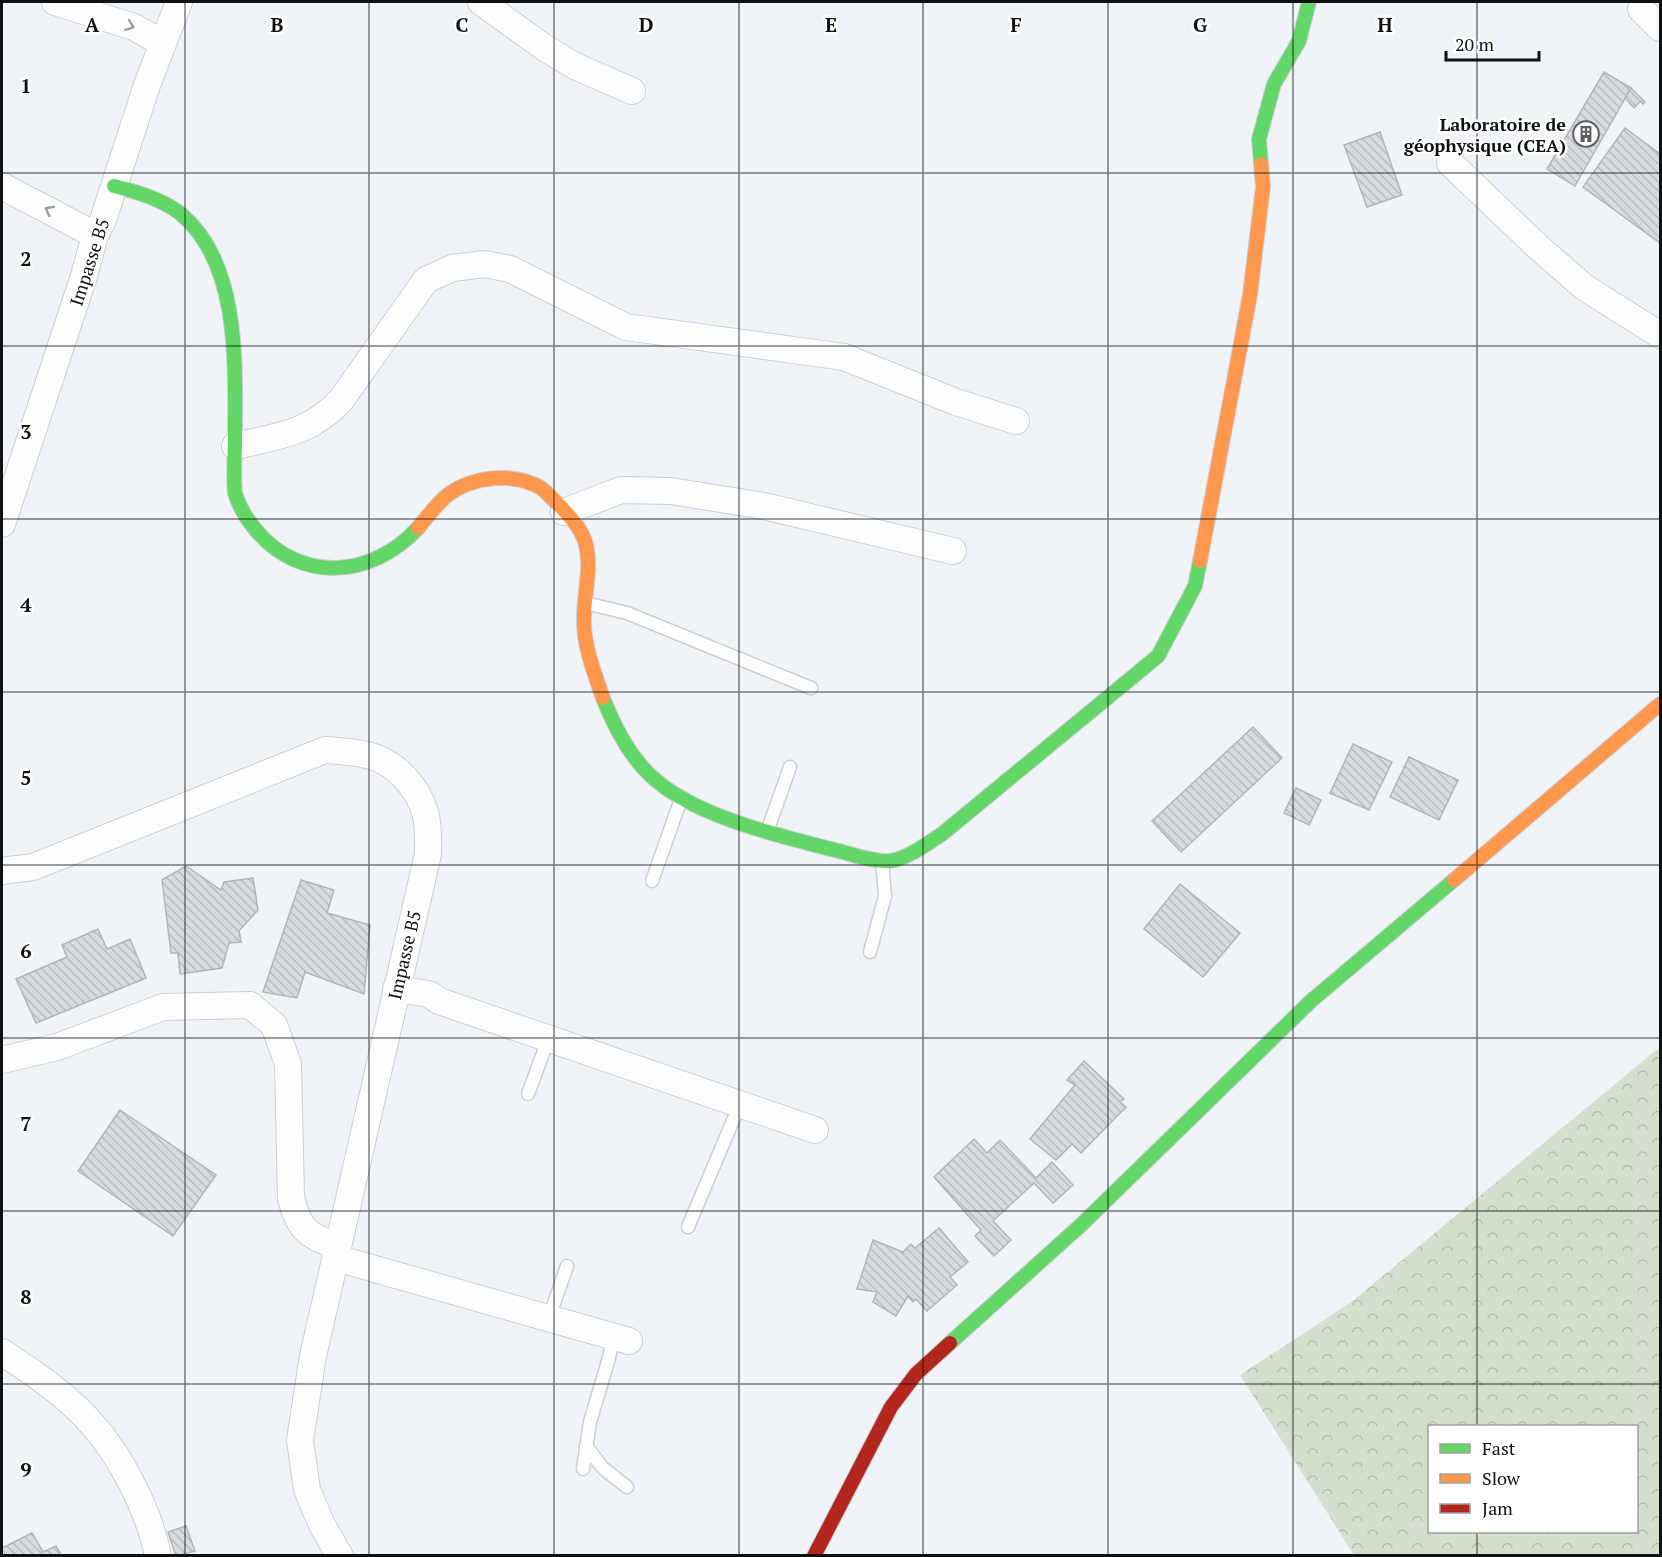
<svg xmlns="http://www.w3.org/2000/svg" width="1662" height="1557" viewBox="0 0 1662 1557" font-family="'PT Serif',serif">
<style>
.forest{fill:url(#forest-crowns);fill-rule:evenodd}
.building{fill:url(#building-back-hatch);stroke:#b4b5b8;stroke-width:1.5}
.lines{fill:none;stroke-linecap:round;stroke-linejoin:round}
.lane-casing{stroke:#ccced1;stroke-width:15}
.street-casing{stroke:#ccced1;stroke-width:28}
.fast-casing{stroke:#ccced1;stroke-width:16}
.slow-casing{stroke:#ccced1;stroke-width:16}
.jam-casing{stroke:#ccced1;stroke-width:16}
.lane{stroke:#fdfdfe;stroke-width:12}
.street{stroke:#fdfdfe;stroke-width:26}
.fast{stroke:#63d668;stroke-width:14}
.slow{stroke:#ff974d;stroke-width:14}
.jam{stroke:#b3261e;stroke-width:14}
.oneway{stroke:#9d9ea0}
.grid{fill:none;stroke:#0e1012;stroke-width:1.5;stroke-opacity:0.55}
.labels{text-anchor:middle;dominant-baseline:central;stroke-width:5;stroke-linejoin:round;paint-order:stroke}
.poi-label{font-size:18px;font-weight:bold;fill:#0e1012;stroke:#fff;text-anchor:end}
.street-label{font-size:18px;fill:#0e1012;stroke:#fff}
.grid-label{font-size:20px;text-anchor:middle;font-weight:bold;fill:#0e1012;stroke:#fff;stroke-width:5;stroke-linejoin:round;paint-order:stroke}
</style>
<defs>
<pattern id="forest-crowns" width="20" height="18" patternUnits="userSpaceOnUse" patternTransform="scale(1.5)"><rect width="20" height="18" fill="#d4dfce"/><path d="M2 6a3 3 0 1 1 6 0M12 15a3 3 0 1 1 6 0" fill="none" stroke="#b5beb0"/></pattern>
<pattern id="building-back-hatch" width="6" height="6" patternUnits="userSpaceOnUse" patternTransform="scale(1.5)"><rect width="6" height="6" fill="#d9dcdf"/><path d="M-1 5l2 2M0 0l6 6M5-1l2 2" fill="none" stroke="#b9bcbe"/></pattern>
</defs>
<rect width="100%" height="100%" fill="#f0f3f7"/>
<path class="forest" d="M1660 1047V1555H1354L1240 1375 1350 1303ZM1430 1426H1636V1532H1430Z"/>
<g class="building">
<path d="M1604 72 1631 88 1575 186 1547 169Z"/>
<path d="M1631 88 1645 102 1643 104 1641 101 1634 108 1625 98Z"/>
<path d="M1625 128 1660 154V243L1583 187Z"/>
<path d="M1380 132 1402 195 1367 207 1344 145Z"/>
<path d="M1253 727 1282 758 1181 852 1152 821Z"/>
<path d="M1353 744 1392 762 1369 810 1330 793Z"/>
<path d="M1409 757 1458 780 1439 820 1390 797Z"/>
<path d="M1296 788 1321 800 1309 825 1284 813Z"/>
<path d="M186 866 221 890 224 882 253 878 258 910 239 931 241 942 229 943 222 968 180 974 178 953H171L162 880Z"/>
<path d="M301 880 334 890 327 913 370 925 364 994 305 972 297 998 263 992Z"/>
<path d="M1180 884 1240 933 1203 977 1144 929Z"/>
<path d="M98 929 107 949 130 939 146 978 36 1023 16 979 67 957 62 945Z"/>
<path d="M1084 1061 1124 1099 1120 1102 1126 1107 1081 1153 1072 1144 1056 1160 1030 1139 1075 1085 1067 1080Z"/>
<path d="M120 1110 216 1175 173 1236 78 1171Z"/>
<path d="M974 1139 987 1153 1000 1140 1036 1178 1052 1162 1073 1185 1053 1203 1034 1183 993 1221 1011 1240 994 1256 975 1236 981 1230 934 1177Z"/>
<path d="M939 1228 968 1262 950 1277 957 1285 927 1311 916 1299 913 1302 908 1296 896 1316 873 1302 877 1292 857 1289 873 1240 903 1252 911 1244 915 1248Z"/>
<path d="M186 1526 195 1551 176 1556 168 1532Z"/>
<path d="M32 1533 43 1552 56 1546 62 1556H2V1548Z"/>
</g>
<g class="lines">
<g class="lane-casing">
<g id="lane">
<path d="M585 603 627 613 811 688"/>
<path d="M768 829 790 767"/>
<path d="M652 881 681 799"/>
<path d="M870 952 885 896 882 861"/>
<path d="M528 1094 549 1037"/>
<path d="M688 1227 740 1104"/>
<path d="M549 1318 567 1266"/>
<path d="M586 1446 603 1468 627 1487"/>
<path d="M583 1469 590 1422 609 1358 613 1337"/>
</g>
</g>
<g class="street-casing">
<g id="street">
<path d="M55 2 134 27 162 43"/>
<path d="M481 2 545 48 575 66 632 91"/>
<path d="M1641 9 1660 28"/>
<path d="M1450 163 1537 246 1584 287 1660 335"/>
<path d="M2 186 95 235"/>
<path d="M235 446C277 436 310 434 341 400L426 280 452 268 485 264 510 269 626 327 844 357 956 402 1016 421"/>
<path d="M564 512 621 490 671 491 764 506 953 551"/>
<path d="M2 524 84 276 95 235 103 220 147 85 179 2"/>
<path d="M2 871 33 867 325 750C340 751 356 752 371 756 396 763 418 788 425 812 429 825 428 840 428 854L313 1356 300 1440 307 1490 323 1527 340 1556"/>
<path d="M396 989 429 994 439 1001 815 1130"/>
<path d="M2 1060 57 1047 163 1007 250 1005 274 1025 288 1064 291 1198C299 1230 308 1236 338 1246"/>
<path d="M336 1258 629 1341"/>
<path d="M2 1352C33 1373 67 1395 92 1424 121 1456 150 1513 158 1556"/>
</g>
</g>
<g class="fast-casing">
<g id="fast">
<path d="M1261 164 1259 139 1274 84 1299 41 1309 2"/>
<path d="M114 186C137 192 162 199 181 214 241 264 235 368 235 438 235 457 233 475 235 493 239 507 246 518 255 529 300 584 372 578 418 528"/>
<path d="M603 698C614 726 628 754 650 775 692 816 780 836 835 850 852 854 872 862 889 861 908 859 926 844 942 834L1158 656 1195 586 1200 561"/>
<path d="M950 1343 1081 1225 1311 1001 1454 880"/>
</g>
</g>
<g class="slow-casing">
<g id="slow">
<path d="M418 528C428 516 437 503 449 494 474 476 514 472 541 488 548 493 554 501 561 507 571 518 582 529 586 545 592 570 583 597 584 622 584 647 595 675 603 698"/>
<path d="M1200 561 1250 295 1263 187 1261 164"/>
<path d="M1454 880 1660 704"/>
</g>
</g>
<g class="jam-casing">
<path id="jam" d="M814 1556 891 1407 916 1374 950 1343"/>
</g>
<use href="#lane" class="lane"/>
<use href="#street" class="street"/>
<use href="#fast" class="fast"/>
<use href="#slow" class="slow"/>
<use href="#jam" class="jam"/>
</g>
<defs><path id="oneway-chevron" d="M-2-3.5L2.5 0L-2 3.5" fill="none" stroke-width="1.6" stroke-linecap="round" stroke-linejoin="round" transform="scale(1.5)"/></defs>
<g class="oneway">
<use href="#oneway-chevron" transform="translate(130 26) rotate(21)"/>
<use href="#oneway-chevron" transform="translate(49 210) rotate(-152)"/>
</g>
<path class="grid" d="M185 2V1556M369 2V1556M554 2V1556M739 2V1556M923 2V1556M1108 2V1556M1293 2V1556M1477 2V1426M2 173H1660M2 346H1660M2 519H1660M2 692H1660M2 865H1660M2 1038H1660M2 1211H1660M2 1384H1660M1477 1532V1556"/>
<defs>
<g id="building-ring" transform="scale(1.35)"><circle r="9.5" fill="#fff" stroke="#5d5f62" stroke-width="1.5"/><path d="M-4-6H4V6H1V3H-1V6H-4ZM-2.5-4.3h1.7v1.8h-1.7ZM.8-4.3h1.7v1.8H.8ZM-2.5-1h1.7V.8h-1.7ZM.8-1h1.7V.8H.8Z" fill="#5d5f62"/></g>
</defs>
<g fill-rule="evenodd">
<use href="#building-ring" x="1586" y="134"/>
</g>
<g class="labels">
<g class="poi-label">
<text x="1566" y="124">Laboratoire de<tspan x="1566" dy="21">géophysique (CEA)</tspan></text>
</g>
<g class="street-label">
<text transform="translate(89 262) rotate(-72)">Impasse B5</text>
<text transform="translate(404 955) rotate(-77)">Impasse B5</text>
</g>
</g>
<g class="grid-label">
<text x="92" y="32">A</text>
<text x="277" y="32">B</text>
<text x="462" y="32">C</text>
<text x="646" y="32">D</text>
<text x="831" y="32">E</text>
<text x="1016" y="32">F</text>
<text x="1200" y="32">G</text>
<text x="1385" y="32">H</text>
<text x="26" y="93">1</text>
<text x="26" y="266">2</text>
<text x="26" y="439">3</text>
<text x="26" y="612">4</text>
<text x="26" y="785">5</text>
<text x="26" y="958">6</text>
<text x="26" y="1131">7</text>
<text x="26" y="1304">8</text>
<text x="26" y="1477">9</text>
</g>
<rect width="1662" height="1557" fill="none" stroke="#0e1012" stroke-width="6"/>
<rect x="1428" y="1425" width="210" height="108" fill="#ffffff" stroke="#9f9fa0" stroke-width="1.5"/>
<rect x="1440" y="1444" width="30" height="9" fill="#63d668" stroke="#9f9fa0" stroke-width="1.5"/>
<text x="1482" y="1455" font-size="18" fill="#0e1012">Fast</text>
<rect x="1440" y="1474" width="30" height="9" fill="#ff974d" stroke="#9f9fa0" stroke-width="1.5"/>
<text x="1482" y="1485" font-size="18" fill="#0e1012">Slow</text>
<rect x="1440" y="1504" width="30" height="9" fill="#b3261e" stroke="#9f9fa0" stroke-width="1.5"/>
<text x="1482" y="1515" font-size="18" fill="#0e1012">Jam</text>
<path d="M1446 51v9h93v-9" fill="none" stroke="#0e1012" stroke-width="3"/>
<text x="1455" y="51" font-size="18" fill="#0e1012" stroke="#ffffff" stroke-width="4.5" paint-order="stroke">20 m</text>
</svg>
